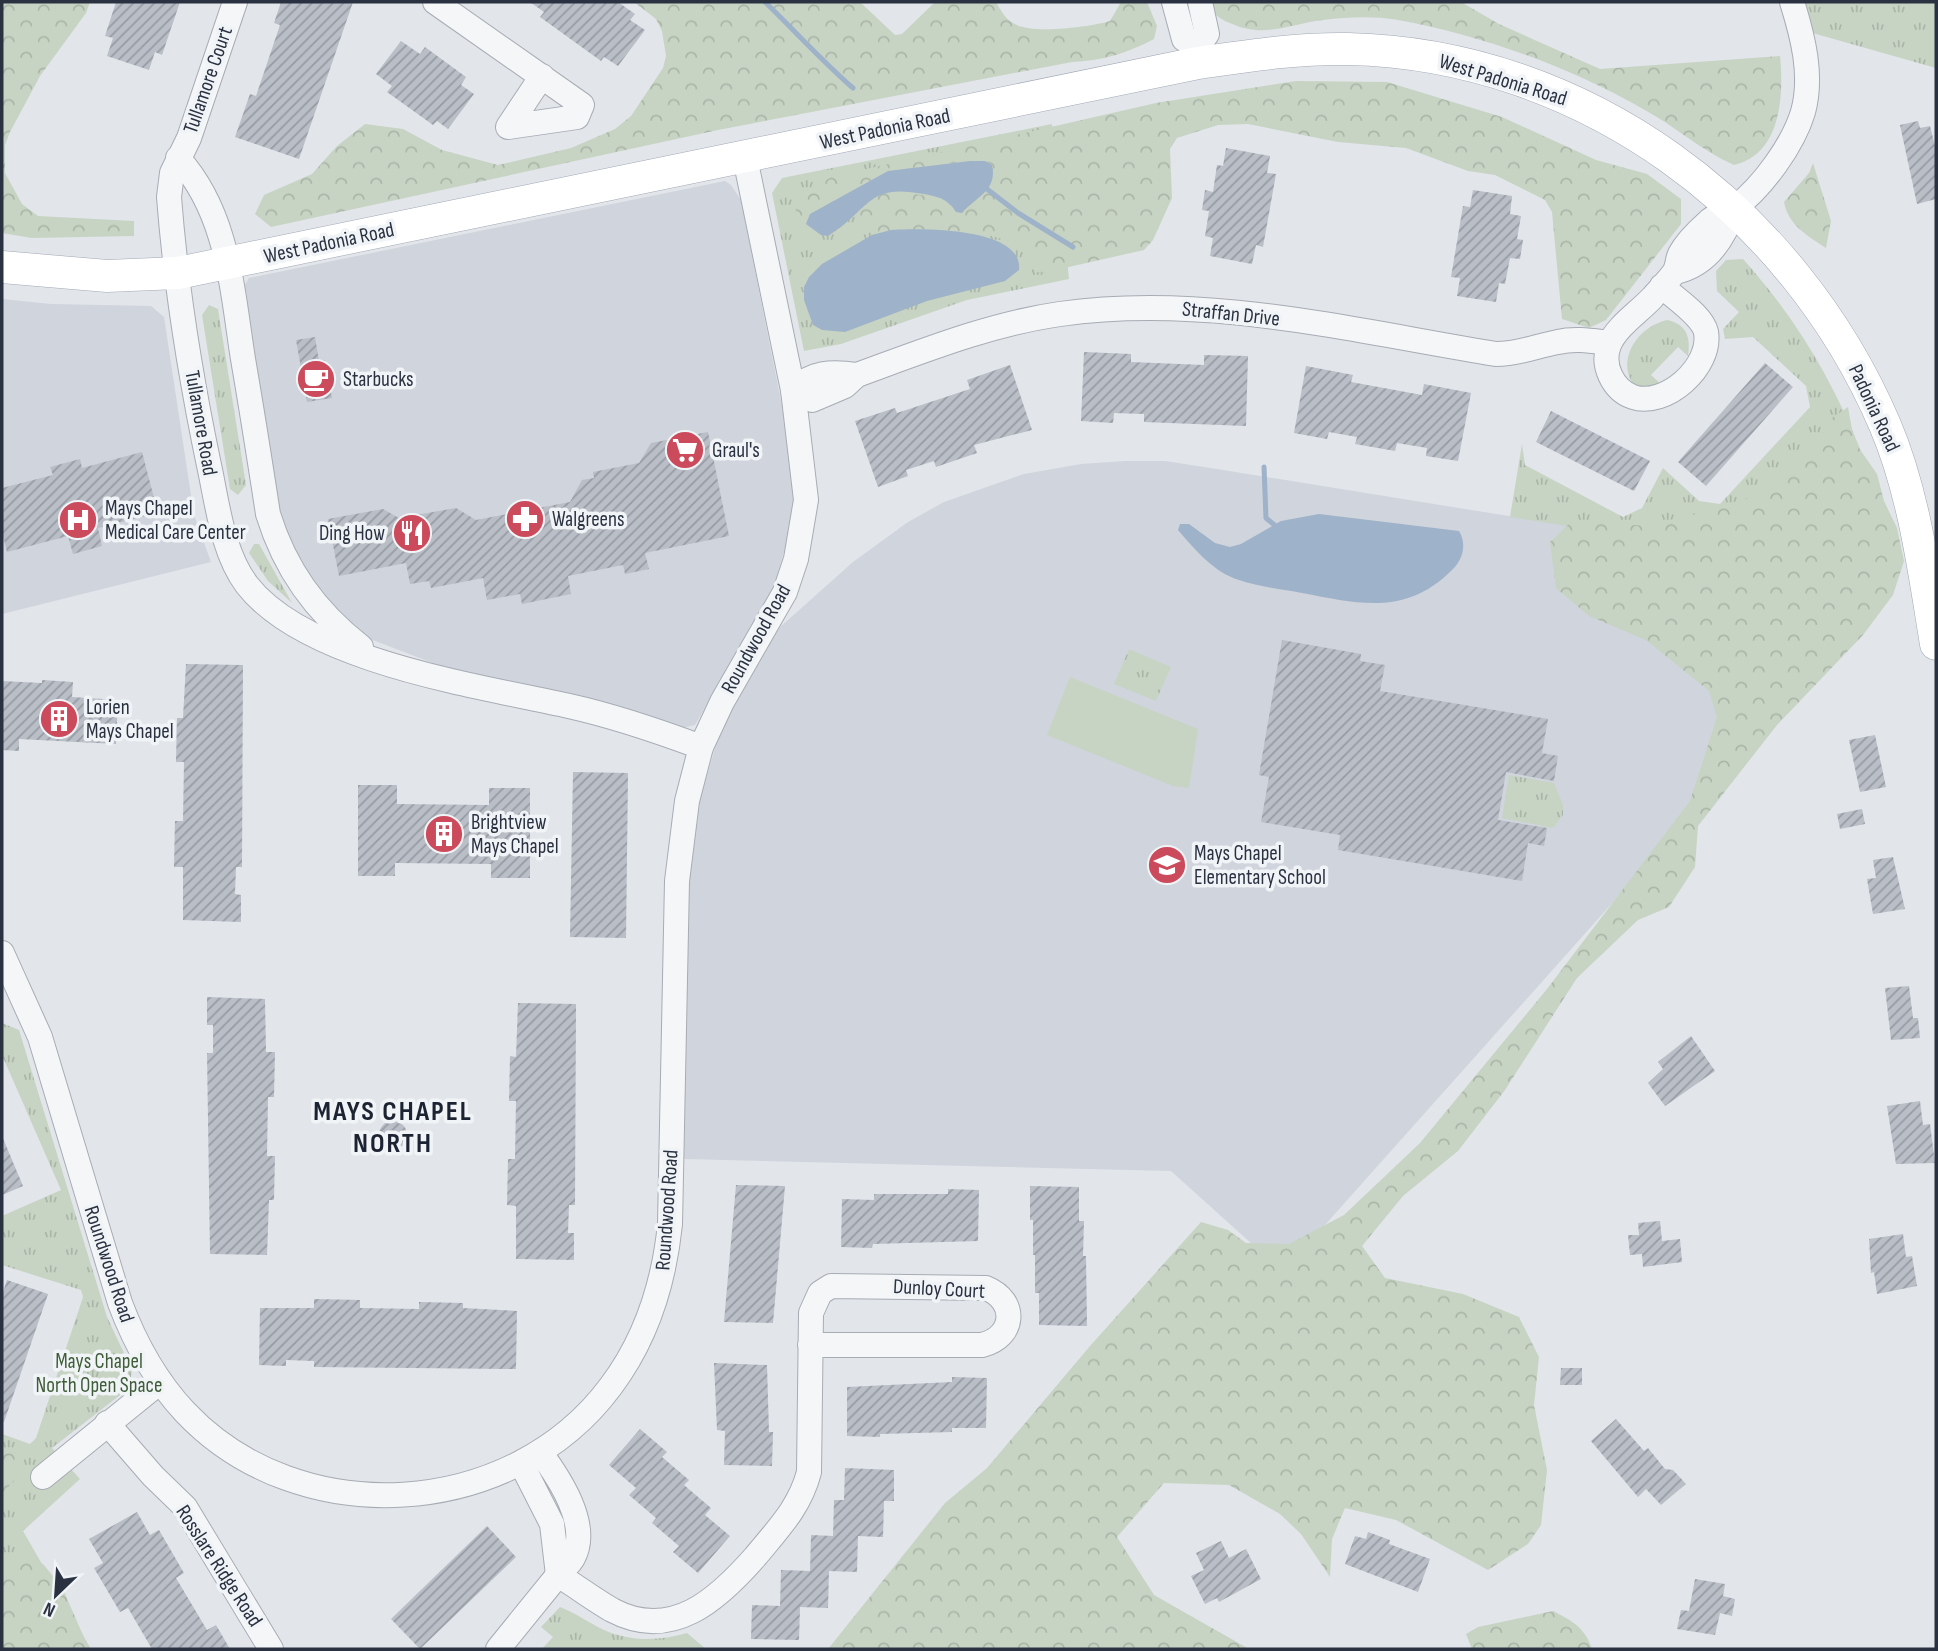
<svg xmlns="http://www.w3.org/2000/svg" width="1938" height="1651" viewBox="0 0 1938 1651" font-family="'Sofia Sans Condensed',sans-serif">
<style>
.built{fill:#d0d4dc}
.grass{fill:url(#grass-tufts)}
.forest{fill:url(#forest-crowns)}
.pitch{fill:#c7d4c3}
.water{fill:#9eb2c9}
.lines{fill:none;stroke-linecap:round;stroke-linejoin:round}
.stream{stroke:#9eb2c9;stroke-width:5}
.building{fill:url(#building-hatch)}
.minor-casing{stroke:#a7acb4;stroke-width:26}
.major-casing{stroke:#a1a9b5;stroke-width:33}
.minor{stroke:#f5f6f8;stroke-width:24}
.major{stroke:#fff;stroke-width:32}
.labels{text-anchor:middle;dominant-baseline:central;stroke-width:7;stroke-linejoin:round;paint-order:stroke}
.street-label{font-size:21px;fill:#2a3242;stroke:#f1f4f7}
.poi-label{font-size:21px;fill:#2a3242;stroke:#f1f4f7;text-anchor:start}
.park-label{font-size:21px;fill:#3e5d38;stroke:#f1f4f7}
.district-label{font-size:28px;font-weight:bold;letter-spacing:2px;fill:#1c2332;stroke:#f1f4f7}
</style>
<defs>
<pattern id="grass-tufts" width="24" height="20" patternUnits="userSpaceOnUse" patternTransform="scale(1.75)"><rect width="24" height="20" fill="#c7d4c3"/><path d="M3 7l-1-3M5 7V3M7 7l1-3M15 17l-1-3M17 17v-4M19 17l1-3" fill="none" stroke="#abb6a9"/></pattern>
<pattern id="forest-crowns" width="20" height="18" patternUnits="userSpaceOnUse" patternTransform="scale(1.75)"><rect width="20" height="18" fill="#c7d4c3"/><path d="M2 6a3 3 0 1 1 6 0M12 15a3 3 0 1 1 6 0" fill="none" stroke="#abb6a9"/></pattern>
<pattern id="building-hatch" width="6" height="6" patternUnits="userSpaceOnUse" patternTransform="scale(1.75)"><rect width="6" height="6" fill="#b9bec7"/><path d="M-1 1l2-2M0 6l6-6M5 7l2-2" fill="none" stroke="#979ba3"/></pattern>
</defs>
<rect width="100%" height="100%" fill="#e2e5ea"/>
<g class="built">
<path d="M725 181 731 185 741 200 787 431 794 499 790 530 774 587 695 725 682 728 446 668 370 639 327 608 282 539 240 293 249 278Z"/>
<path d="M2 299 51 304 151 306 164 317 194 515 211 562 2 614Z"/>
<path d="M1125 461H1165L1217 469 1595 530 1900 565 1614 901 1283 1272 1171 1171 684 1159 688 884 698 806 718 738 754 667 779 628 853 562 908 522 944 502 1024 474 1081 464Z"/>
</g>
<g class="grass">
<path d="M1802 2H1936V68L1809 32Z"/>
<path d="M1052 124 1069 279 967 300 841 344 804 351 772 193 782 178Z"/>
<path d="M1743 259C1795 317 1832 379 1861 451L1709 528 1567 526 1510 517 1522 444 1525 465 1623 517 1642 508 1663 468 1699 501 1720 504 1810 407 1806 386 1753 337 1725 339 1723 329 1739 312 1717 291 1716 271 1726 260Z"/>
<path d="M209 305 218 309 246 485 238 495 230 489 202 315Z"/>
<path d="M1667 320C1687 324 1691 338 1688 356L1678 347 1651 375 1662 385 1649 390 1633 384C1616 358 1639 326 1667 320Z"/>
<path d="M254 544H259L292 603 268 581 249 553Z"/>
<path d="M1129 649 1171 667 1156 701 1114 684Z"/>
<path d="M1509 775 1554 783 1563 805V815L1553 828 1502 818Z"/>
<path d="M2 1023 19 1030 107 1317 132 1370 129 1388 52 1448 80 1479 23 1531 91 1649H2V1434L30 1444 36 1438 83 1297 81 1290 2 1265V1216L61 1190 2 1055Z"/>
<path d="M560 1607C576 1613 589 1623 604 1630 630 1642 660 1641 687 1633L706 1649H542L553 1637 541 1627Z"/>
</g>
<g class="forest">
<path d="M2 2H90L86 13 40 76 10 132 5 145V173L22 204 38 216 134 221V236L32 238 2 233Z"/>
<path d="M634 2H860L895 35 902 34 935 2H996C1001 10 1004 18 1013 23 1030 35 1090 27 1110 21L1121 2H1147L1157 26 1154 39C1128 53 1101 61 1072 62L718 130 271 227 255 214 264 195 312 174 337 146 365 124 403 129 442 150 498 165 571 148 615 129 631 116 663 68 666 56 662 31 656 19Z"/>
<path d="M1209 2H1461L1499 24 1600 69 1780 56C1784 96 1781 154 1734 165 1700 150 1675 126 1643 109 1571 67 1480 35 1398 20 1373 16 1349 17 1323 20 1289 24 1264 39 1230 23 1219 19 1212 13 1209 2Z"/>
<path d="M1296 81 1387 82 1502 117 1596 160 1647 174 1681 199V224L1606 320 1589 328 1562 319 1552 212 1545 200 1495 175 1468 171 1406 148 1338 142 1248 124 1218 125 1177 138 1170 149 1172 198 1153 240 1144 250 1042 273 1036 272C1033 263 1031 254 1023 248 1000 229 901 225 872 235L858 213 872 199 890 190 945 199 956 212H962C976 197 998 190 992 165L970 161 888 171 810 214 806 224 809 227 795 226 796 199 831 177 1156 103Z"/>
<path d="M1813 163 1831 221 1826 248C1808 236 1788 225 1784 202L1809 173Z"/>
<path d="M1848 407 1854 441 1877 474 1884 501 1897 528 1904 561 1893 595 1863 635 1777 725 1698 826 1695 867 1669 907 1638 920 1577 978 1505 1090 1458 1151 1403 1196 1362 1246 1385 1278 1463 1294 1519 1317 1539 1357 1534 1405 1547 1470 1541 1525 1528 1544 1488 1570 1396 1520 1345 1508 1332 1539 1330 1577 1301 1534 1280 1514 1229 1485 1164 1483 1117 1537 1154 1595 1249 1649H828L945 1503 987 1468 1090 1346 1201 1222 1228 1230 1246 1243 1289 1244 1344 1215 1420 1143 1547 989 1690 801 1717 717 1709 691 1646 640 1589 616 1556 588 1550 542 1572 521 1649 526 1780 489 1829 420Z"/>
<path d="M2 1451 20 1454 18 1475 2 1495Z"/>
<path d="M15 1558 43 1564 62 1587 89 1649H2V1568Z"/>
<path d="M1553 1611C1573 1621 1585 1628 1592 1649H1472L1466 1634 1478 1627Z"/>
</g>
<path class="pitch" d="M1070 677 1198 729 1189 788 1173 786 1047 735Z"/>
<g class="water">
<path d="M970 161H985L992 165C998 190 976 197 962 213L956 212C948 199 939 197 924 194 866 183 871 209 828 236L821 235 806 224 810 214 888 171Z"/>
<path d="M891 230C920 228 1024 227 1019 270L1005 281 927 301 845 332 822 330 813 325 804 300V287L809 277 822 264 872 235Z"/>
<path d="M1319 514 1459 531C1467 544 1463 560 1452 570 1406 616 1360 604 1302 593 1282 589 1259 587 1239 580 1215 573 1194 549 1178 530L1180 524H1189L1215 543 1230 547 1241 544 1281 521Z"/>
</g>
<g class="lines">
<g class="stream">
<path d="M765 2C795 31 822 61 853 88"/>
<path d="M983 186 1018 213 1073 247"/>
<path d="M1264 467 1266 518 1278 528"/>
</g>
</g>
<g class="building">
<path d="M116 2H180L162 55 155 52 149 70 107 56 113 38 105 36Z"/>
<path d="M281 2H353L299 159 235 137 250 94 256 96 280 25 274 23Z"/>
<path d="M530 2H618L635 14 630 20 645 30 618 66 604 57 601 61 540 17 544 12Z"/>
<path d="M401 41 420 54 425 47 466 77 461 85 474 94 448 129 437 121 433 125 387 92 392 86 376 74Z"/>
<path d="M1918 121 1920 128 1930 126 1936 150V199L1917 204 1900 125Z"/>
<path d="M1226 148 1270 156 1267 173 1276 174 1263 247 1256 245 1252 264 1210 256 1213 238 1205 236 1209 211 1202 210 1205 190 1213 192 1217 165 1223 166Z"/>
<path d="M1473 190 1512 196 1510 214 1521 216 1517 239 1523 240 1520 259 1510 258 1505 284 1499 283 1496 302 1457 296 1460 278 1451 277 1463 206 1470 207Z"/>
<path d="M315 337 319 361 325 360 332 398 307 402 296 340Z"/>
<path d="M1084 352 1131 354V362L1204 365V355L1248 356 1246 426 1144 422V414L1114 413 1113 423 1081 421Z"/>
<path d="M1765 363 1793 387 1706 486 1678 462Z"/>
<path d="M1010 365 1032 430 974 445 977 453 936 467 934 461 906 470 908 476 878 487 855 421 895 408 897 413 970 389 967 380Z"/>
<path d="M1306 366 1353 375 1351 382 1422 395 1424 384 1471 393 1458 461 1426 456 1427 448 1397 443 1395 451 1355 444 1357 437 1329 432 1327 439 1294 433Z"/>
<path d="M1551 411 1650 461 1634 491 1536 442Z"/>
<path d="M708 432 729 536 645 553 649 569 625 574 623 565 568 576 571 594 522 604 520 594 487 600 483 578 431 588 429 581 410 584 406 563 339 576 328 519 383 509 399 518 456 508 476 520 570 502 582 480 594 478 593 472 639 463 651 443Z"/>
<path d="M142 452 158 513 98 528 102 546 73 554 68 536 7 552 2 532V488L53 475 50 467 80 459 82 468Z"/>
<path d="M1282 640 1361 654 1360 661 1385 665 1380 691 1548 719 1542 753 1558 756 1554 781 1506 772 1498 820 1547 828 1544 846 1528 843 1522 881 1338 850 1340 835 1261 822 1269 777 1259 775Z"/>
<path d="M186 664 243 665 242 867H236L235 894 241 895V922L183 920V867H174L175 821H183L184 762H176L177 718H183Z"/>
<path d="M42 680 73 682 72 697 118 700 116 744 19 739V751L2 750V681L42 683Z"/>
<path d="M1875 735 1886 787 1860 792 1849 740Z"/>
<path d="M573 772 628 773 626 938 570 937Z"/>
<path d="M358 785H397V804L489 805V788H530V878H491V864L395 863V876H358Z"/>
<path d="M1862 809 1865 824 1840 829 1837 814Z"/>
<path d="M1893 857 1905 909 1873 914 1867 879 1876 878 1873 860Z"/>
<path d="M1909 986 1913 1018H1918L1920 1038 1891 1040 1885 988Z"/>
<path d="M207 997 265 999 266 1052H275L274 1097H268L267 1156H275L274 1200H269L267 1255 210 1254 207 1053H213V1025H207Z"/>
<path d="M518 1003 576 1004 575 1205H569L568 1233H574V1260L516 1259V1206L507 1205 508 1159H515L516 1101H509L510 1056 516 1057Z"/>
<path d="M1691 1036 1715 1071 1665 1106 1648 1083 1663 1069 1658 1062Z"/>
<path d="M1920 1101 1923 1125 1930 1124 1935 1163 1896 1164 1887 1106Z"/>
<circle cx="393" cy="1135" r="14"/>
<path d="M2 1136 23 1186 2 1195Z"/>
<path d="M736 1185 785 1186 773 1323 724 1322Z"/>
<path d="M1030 1186 1079 1187V1221H1084L1083 1256H1086L1087 1326 1039 1325V1293H1035V1255H1033V1220H1030Z"/>
<path d="M948 1189 979 1190 978 1241 873 1244 872 1248 841 1247 842 1199 874 1200V1194H948Z"/>
<path d="M1660 1221 1662 1241 1680 1239 1682 1262 1643 1267 1642 1254 1630 1255 1628 1235H1639L1638 1223Z"/>
<path d="M1903 1234 1906 1257 1912 1256 1917 1286 1877 1294 1874 1272 1871 1273 1869 1239Z"/>
<path d="M7 1280 48 1294 4 1422 2 1421V1295Z"/>
<path d="M314 1299 360 1300V1308L419 1309V1302L463 1303V1308L517 1311 516 1369 314 1367V1361L286 1360V1366L259 1365 260 1308H314Z"/>
<path d="M714 1363 767 1365 769 1432H773L772 1466 724 1465 725 1431 717 1430Z"/>
<path d="M1561 1368H1582V1385H1560Z"/>
<path d="M952 1377 987 1378 986 1428H952V1432L880 1434V1437L847 1436V1387L952 1382Z"/>
<path d="M1616 1419 1644 1451 1648 1448 1665 1469 1673 1470 1686 1484 1661 1505 1646 1489 1638 1497 1591 1441Z"/>
<path d="M640 1429 667 1452 662 1457 689 1480 684 1485 711 1508 705 1515 730 1536 698 1573 673 1552 679 1546 652 1523 656 1518 629 1495 636 1488 609 1465Z"/>
<path d="M845 1468 894 1470V1501H884L883 1537 858 1536 857 1572 829 1571 828 1608 800 1607 799 1640 751 1639 752 1605 780 1606 781 1570 810 1571 811 1535 833 1536 834 1500H844Z"/>
<path d="M137 1512 150 1535 159 1530 184 1573 176 1578 207 1630 216 1625 230 1649H152L128 1608 120 1612 94 1568 103 1563 89 1539Z"/>
<path d="M487 1526 516 1557 420 1649 391 1619Z"/>
<path d="M1368 1532 1390 1540 1389 1544 1430 1559 1418 1592 1345 1564 1355 1536 1366 1539Z"/>
<path d="M1221 1541 1229 1558 1246 1549 1261 1579 1219 1602 1217 1598 1205 1604 1191 1576 1204 1570 1196 1553Z"/>
<path d="M1695 1579 1725 1584 1723 1596 1735 1599 1732 1616 1720 1613 1715 1635 1677 1629 1681 1610 1689 1611Z"/>
</g>
<g class="lines">
<g class="minor-casing">
<g id="minor">
<path d="M235 2 189 138 172 173 169 197C176 288 191 380 210 470 218 508 223 553 247 585 306 661 479 686 569 706 614 716 658 731 701 747"/>
<path d="M435 2 582 105 577 117 508 127 542 76"/>
<path d="M1174 2 1184 39 1197 47"/>
<path d="M1200 63 1197 47 1207 34 1200 2"/>
<path d="M178 158C228 213 232 289 243 359 252 411 260 462 268 514 285 569 315 611 361 647"/>
<path d="M1675 272C1708 265 1725 237 1735 207"/>
<path d="M1662 286C1674 298 1702 315 1706 332 1712 367 1665 408 1633 397 1613 390 1601 365 1609 345 1616 327 1639 312 1652 298 1659 290 1667 282 1673 274 1678 268 1677 260 1680 254 1686 243 1699 230 1708 222 1715 214 1727 213 1736 207 1763 186 1793 145 1803 112 1813 76 1803 37 1792 2"/>
<path d="M857 375C831 371 812 372 793 390L812 400 845 386 857 375C923 351 990 324 1060 314 1205 293 1354 331 1496 354 1519 354 1536 346 1558 342 1575 338 1592 341 1609 343"/>
<path d="M2 953 40 1037 120 1303C135 1343 155 1380 185 1412 299 1533 512 1520 611 1386 647 1338 664 1283 670 1224L677 881 687 801 701 747 722 702 785 592 796 559 806 500 793 390 745 158"/>
<path d="M107 1423 153 1476 185 1507 271 1649"/>
<path d="M522 1465 552 1524 558 1575C562 1570 570 1564 573 1558 591 1525 559 1478 540 1452"/>
<path d="M43 1477 160 1382"/>
<path d="M498 1649 558 1575C576 1586 593 1599 612 1610 672 1642 718 1599 755 1557 778 1529 800 1507 809 1472L811 1313 820 1293 831 1286 986 1288C1018 1301 1015 1337 982 1345H810"/>
</g>
</g>
<g class="major-casing">
<path id="major" d="M2 267 107 276 178 273 1198 63C1248 56 1297 48 1348 49 1585 54 1793 210 1885 425 1914 493 1924 571 1936 644"/>
</g>
<use href="#minor" class="minor"/>
<use href="#major" class="major"/>
</g>
<defs>
<g id="cafe-disc" transform="scale(2.0125)"><circle r="9.5" fill="#cb4b5c" stroke="#f1f4f7"/><path d="M-5.5-4.5H6V0H3Q3 3.5 0 3.5H-2.5Q-5.5 3.5-5.5 0ZM3-3.2v2h1.7v-2ZM-6 4.5H4V6H-6Z" fill="#fff"/></g>
<g id="supermarket-disc" transform="scale(2.0125)"><circle r="9.5" fill="#cb4b5c" stroke="#f1f4f7"/><path d="M-6-5.5h2.5l.6 2H6L4.5 2H-2.5L-4.4-4H-6ZM-1.5 3.2a1.3 1.3 0 1 0 .1 0ZM3 3.2a1.3 1.3 0 1 0 .1 0Z" fill="#fff"/></g>
<g id="pharmacy-disc" transform="scale(2.0125)"><circle r="9.5" fill="#cb4b5c" stroke="#f1f4f7"/><path d="M-2-6h4v4h4v4h-4v4h-4v-4h-4v-4h4Z" fill="#fff"/></g>
<g id="hospital-disc" transform="scale(2.0125)"><circle r="9.5" fill="#cb4b5c" stroke="#f1f4f7"/><path d="M-5-5h3v3.5h4V-5h3V5h-3V1.5h-4V5h-3Z" fill="#fff"/></g>
<g id="restaurant-disc" transform="scale(2.0125)"><circle r="9.5" fill="#cb4b5c" stroke="#f1f4f7"/><path d="M-5-6h1v4h1v-4h1v4h1v-4h1v5L-1.5 .5V6h-2V.5L-5-1ZM5-6V6H3V1.5H1.5Q1.5-4 5-6Z" fill="#fff"/></g>
<g id="building-disc" transform="scale(2.0125)"><circle r="9.5" fill="#cb4b5c" stroke="#f1f4f7"/><path d="M-4-6H4V6H1V3H-1V6H-4ZM-2.5-4.3h1.7v1.8h-1.7ZM.8-4.3h1.7v1.8H.8ZM-2.5-1h1.7V.8h-1.7ZM.8-1h1.7V.8H.8Z" fill="#fff"/></g>
<g id="school-disc" transform="scale(2.0125)"><circle r="9.5" fill="#cb4b5c" stroke="#f1f4f7"/><path d="M0-5L7-2L0 1L-7-2ZM-4 1L0 2.5L4 1V4Q0 6-4 4Z" fill="#fff"/></g>
</defs>
<g fill-rule="evenodd">
<use href="#cafe-disc" x="316" y="379"/>
<use href="#supermarket-disc" x="685" y="450"/>
<use href="#pharmacy-disc" x="525" y="519"/>
<use href="#hospital-disc" x="78" y="520"/>
<use href="#restaurant-disc" x="412" y="533"/>
<use href="#building-disc" x="59" y="719"/>
<use href="#building-disc" x="444" y="834"/>
<use href="#school-disc" x="1167" y="865"/>
</g>
<g class="labels">
<g class="street-label">
<text transform="translate(208 80) rotate(-71)">Tullamore Court</text>
<text transform="translate(1503 80) rotate(17)">West Padonia Road</text>
<text transform="translate(885 129) rotate(-12)">West Padonia Road</text>
<text transform="translate(329 243) rotate(-12)">West Padonia Road</text>
<text transform="translate(1231 314) rotate(6)">Straffan Drive</text>
<text transform="translate(1874 408) rotate(65)">Padonia Road</text>
<text transform="translate(201 423) rotate(80)">Tullamore Road</text>
<text transform="translate(756 639) rotate(-61)">Roundwood Road</text>
<text transform="translate(667 1210) rotate(-86)">Roundwood Road</text>
<text transform="translate(109 1264) rotate(72)">Roundwood Road</text>
<text transform="translate(939 1289) rotate(3)">Dunloy Court</text>
<text transform="translate(219 1566) rotate(57)">Rosslare Ridge Road</text>
</g>
<g class="poi-label">
<text x="343" y="379">Starbucks</text>
<text x="712" y="450">Graul's</text>
<text x="105" y="508">Mays Chapel<tspan x="105" dy="24">Medical Care Center</tspan></text>
<text x="552" y="519">Walgreens</text>
<text x="385" y="533" text-anchor="end">Ding How</text>
<text x="86" y="707">Lorien<tspan x="86" dy="24">Mays Chapel</tspan></text>
<text x="471" y="822">Brightview<tspan x="471" dy="24">Mays Chapel</tspan></text>
<text x="1194" y="853">Mays Chapel<tspan x="1194" dy="24">Elementary School</tspan></text>
</g>
<g class="park-label">
<text x="99" y="1361">Mays Chapel<tspan x="99" dy="24">North Open Space</tspan></text>
</g>
<g class="district-label">
<text x="393" y="1111">MAYS CHAPEL<tspan x="393" dy="32">NORTH</tspan></text>
</g>
</g>
<rect width="1938" height="1651" fill="none" stroke="#2a3242" stroke-width="7"/>
<g transform="translate(56 1595) rotate(205)" stroke="#f1f4f7" stroke-width="5" paint-order="stroke">
<path d="M0-5L12 26L0 18L-12 26Z" fill="#2a3242"/>
<text y="-10" font-size="19" font-weight="bold" text-anchor="middle" fill="#2a3242">N</text>
</g>
</svg>
